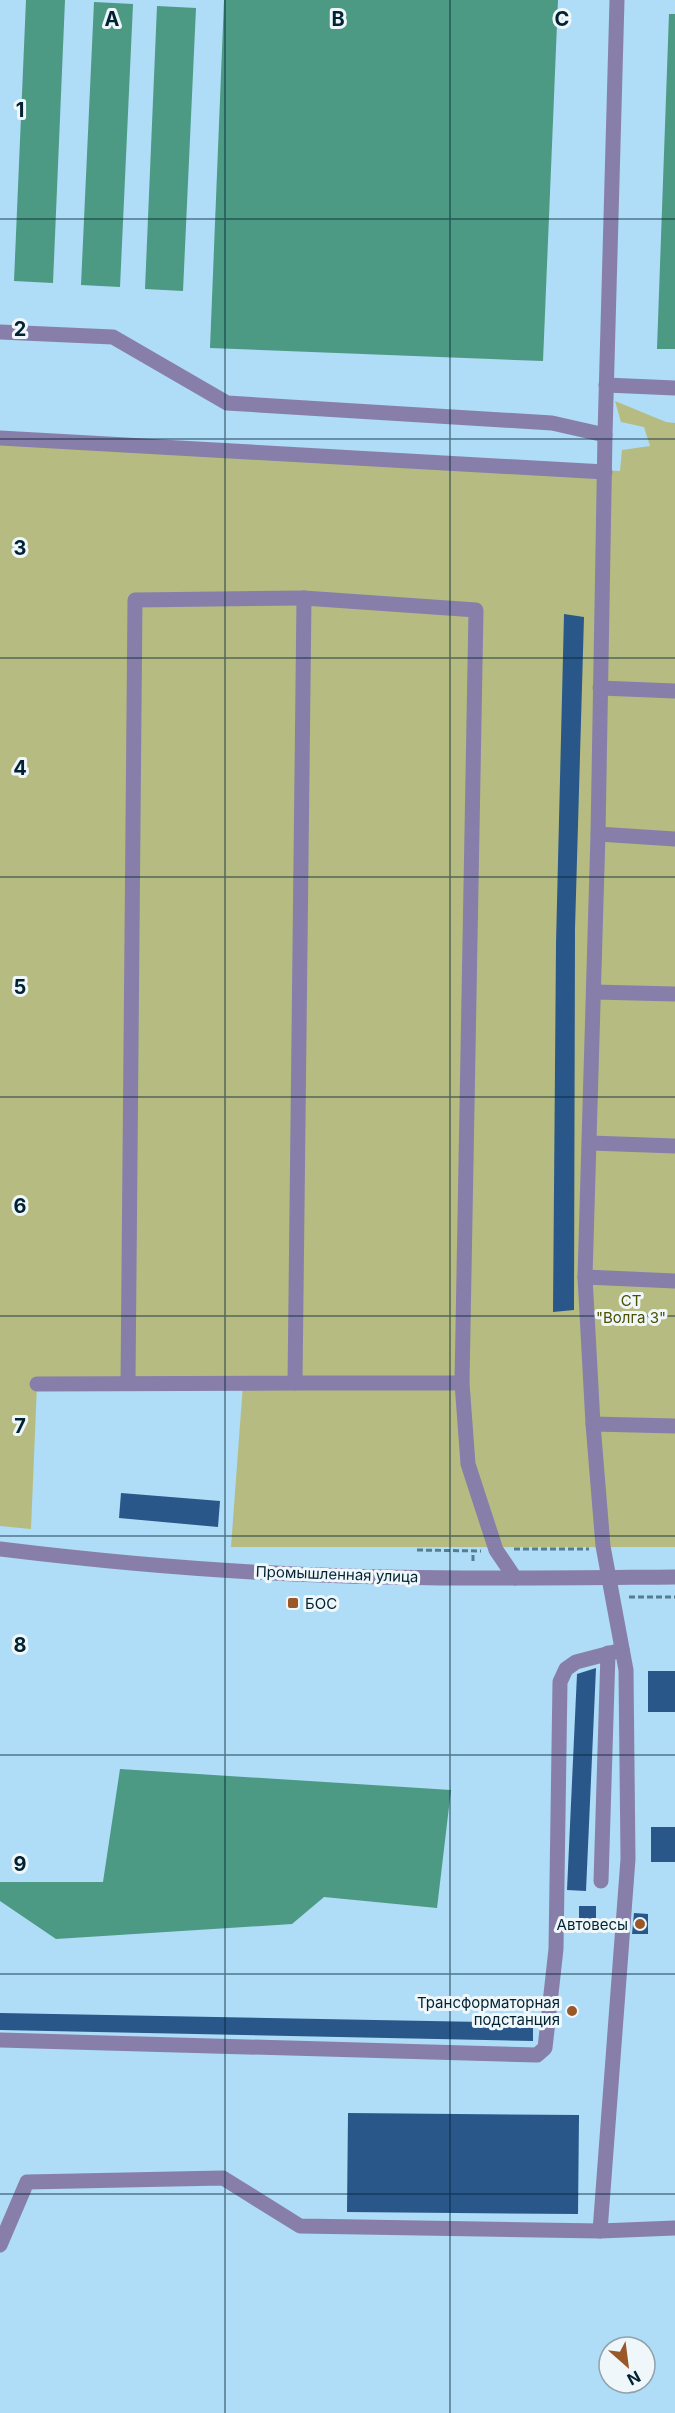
<svg xmlns="http://www.w3.org/2000/svg" width="675" height="2413" viewBox="0 0 675 2413" font-family="Inter,sans-serif">
<style>
.green{fill:#b6bc81}
.water{fill:#4c9984}
.building{fill:#29578a}
.lines{fill:none;stroke-linecap:round;stroke-linejoin:round}
.path{stroke:#557d91;stroke-width:3;stroke-dasharray:6 3;stroke-linecap:butt}
.minor{stroke:#877faa;stroke-width:15}
.grid{fill:none;stroke:#002232;stroke-width:1.5;stroke-opacity:0.55}
.poi-dot{fill:#9a5727;stroke:#f0f7fb;stroke-width:2}
.labels{text-anchor:middle;dominant-baseline:central;stroke-width:6;stroke-linejoin:round;paint-order:stroke}
.park-label{font-size:15px;fill:#4b4f00;stroke:#f0f7fb}
.street-label{font-size:15px;fill:#002232;stroke:#f0f7fb}
.poi-label{font-size:15px;fill:#002232;stroke:#f0f7fb;text-anchor:end}
.grid-label{font-size:20px;text-anchor:middle;font-weight:bold;fill:#002232;stroke:#f0f7fb;stroke-width:6;stroke-linejoin:round;paint-order:stroke}
</style>
<rect width="100%" height="100%" fill="#afdcf6"/>
<path class="green" d="M615 401 666 422 675 423V1547H231L243 1384H37L31 1529 0 1526V438L620 471 622 450 650 446 644 427 621 422Z"/>
<g class="water">
<path d="M26 0H65L53 283 14 281Z"/>
<path d="M224 0H558L543 361 210 348Z"/>
<path d="M94 2 133 4 120 287 81 285Z"/>
<path d="M157 6 196 8 183 291 145 289Z"/>
<path d="M669 14H675V349H657Z"/>
<path d="M120 1769 451 1790 437 1908 324 1897 292 1924 56 1939 0 1901V1882H103Z"/>
</g>
<g class="building">
<path d="M564 614 584 617 575 929 574 1310 553 1312 556 944Z"/>
<path d="M121 1493 220 1501 218 1527 119 1518Z"/>
<path d="M596 1668 586 1891 567 1890 577 1674Z"/>
<rect x="648" y="1671" width="27" height="41"/>
<rect x="651" y="1827" width="24" height="35"/>
<rect x="579" y="1906" width="17" height="17"/>
<path d="M634 1913 648 1914V1934H632Z"/>
<path d="M0 2013 533 2023V2041L0 2030Z"/>
<path d="M348 2113 579 2115 578 2214 347 2212Z"/>
</g>
<g class="lines">
<g class="path">
<path d="M514 1549H589"/>
<path d="M417 1550 481 1551"/>
<path d="M473 1561V1551"/>
<path d="M629 1597H675"/>
</g>
<g class="minor">
<path d="M0 332 113 337 227 403 552 423 605 435"/>
<path d="M606 385 675 388"/>
<path d="M0 438 605 472"/>
<path d="M600 688 675 691"/>
<path d="M598 834 675 839"/>
<path d="M594 992 675 994"/>
<path d="M590 1143 675 1146"/>
<path d="M585 1277 675 1281"/>
<path d="M128 1383 135 600 304 598"/>
<path d="M295 1383H462"/>
<path d="M37 1384 295 1383 304 598 476 610 462 1383 468 1464 496 1550 515 1578"/>
<path d="M593 1424 675 1426"/>
<path d="M0 1549C98 1561 196 1570 294 1574 421 1580 548 1578 675 1577"/>
<path d="M601 1881 608 1653"/>
<path d="M0 2040 537 2055 545 2048 556 1949 560 1682 566 1669 576 1662 622 1650"/>
<path d="M600 2231 675 2228"/>
<path d="M0 2245 27 2182 223 2178 300 2226 600 2231 628 1859 626 1670 603 1546 593 1424 585 1277 598 834 605 435 617 0"/>
</g>
</g>
<path class="grid" d="M225 0V2413M450 0V2413M0 219H675M0 439H675M0 658H675M0 877H675M0 1097H675M0 1316H675M0 1536H675M0 1755H675M0 1974H675M0 2194H675"/>
<g class="poi-dot">
<rect x="287" y="1597" width="12" height="12" rx="3"/>
<circle cx="640" cy="1924" r="6"/>
<circle cx="572" cy="2011" r="6"/>
</g>
<g class="labels">
<g class="park-label">
<text x="631" y="1300">СТ<tspan x="631" dy="17">"Волга 3"</tspan></text>
</g>
<g class="street-label">
<text transform="translate(337 1574) rotate(2)">Промышленная улица</text>
</g>
<g class="poi-label">
<text x="305" y="1603" text-anchor="start">БОС</text>
<text x="628" y="1924">Автовесы</text>
<text x="560" y="2002">Трансформаторная<tspan x="560" dy="17">подстанция</tspan></text>
</g>
</g>
<g class="grid-label">
<text x="112" y="26">A</text>
<text x="338" y="26">B</text>
<text x="562" y="26">C</text>
<text x="20" y="117">1</text>
<text x="20" y="336">2</text>
<text x="20" y="555">3</text>
<text x="20" y="775">4</text>
<text x="20" y="994">5</text>
<text x="20" y="1213">6</text>
<text x="20" y="1433">7</text>
<text x="20" y="1652">8</text>
<text x="20" y="1871">9</text>
</g>
<g transform="translate(627 2365) rotate(152)"><circle r="28" fill="#f0f7fb" stroke="#90a2ab" stroke-width="1.5"/>
<path d="M0-4.5L10 22L0 15L-10 22Z" fill="#9a5727"/>
<text y="-9" font-size="16" font-weight="bold" text-anchor="middle" fill="#002232">N</text>
</g>
</svg>
